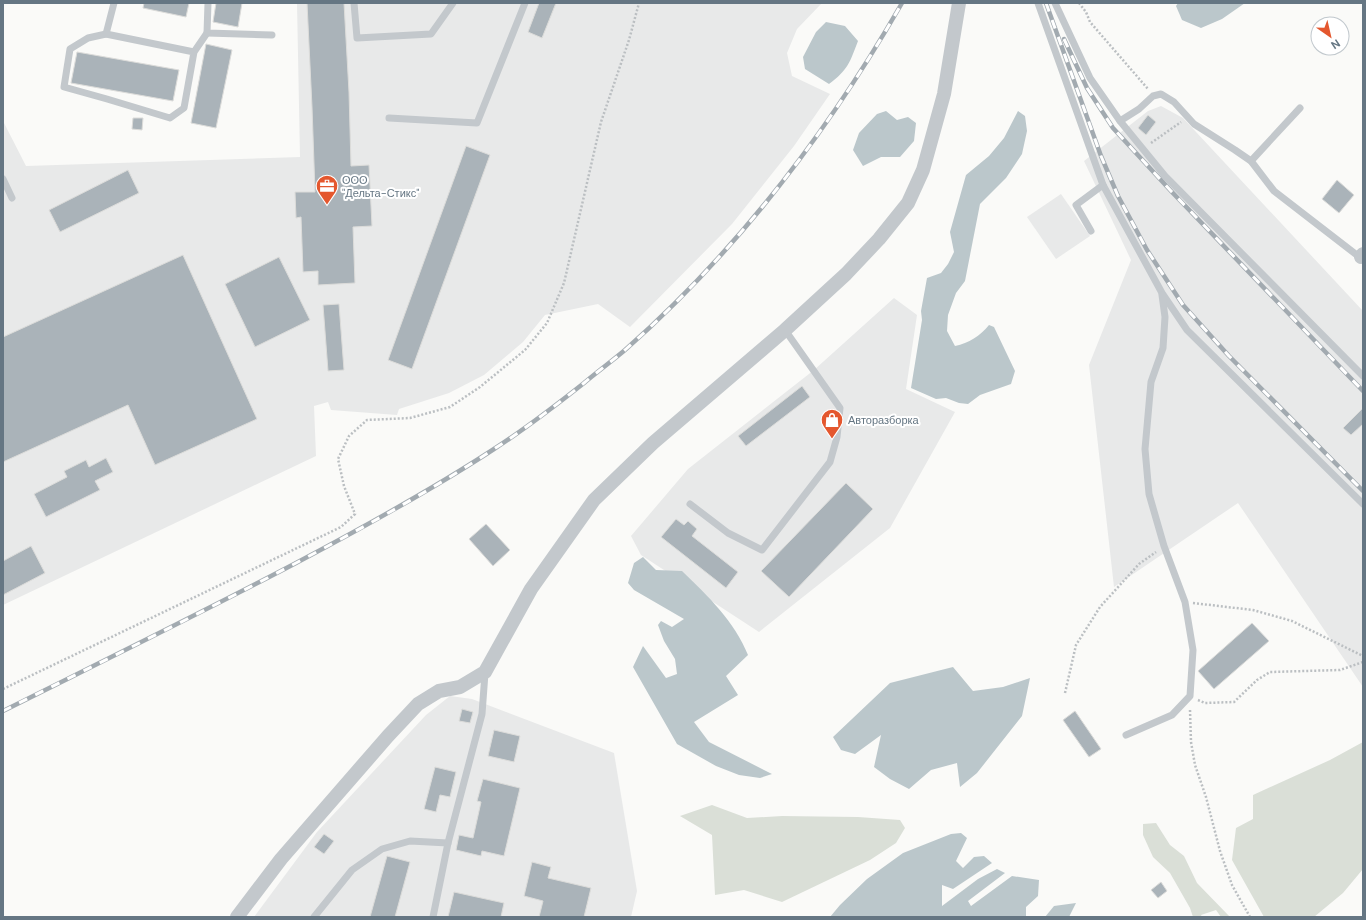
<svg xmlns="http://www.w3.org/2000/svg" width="1366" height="920" viewBox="0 0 1366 920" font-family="'DM Sans',sans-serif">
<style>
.built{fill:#e8e9e9}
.green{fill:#dadfd7}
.water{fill:#bbc7cb}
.building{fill:#aab3b9;stroke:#dcdcda}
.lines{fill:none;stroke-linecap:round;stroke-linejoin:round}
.path{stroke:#bbbfc2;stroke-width:2.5;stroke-dasharray:2 2;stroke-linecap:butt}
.service{stroke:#c3c8cc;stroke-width:7}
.minor{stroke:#c3c8cc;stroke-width:14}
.rail-casing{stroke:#a2aab0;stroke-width:4.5}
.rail{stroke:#fff;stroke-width:3;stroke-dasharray:9;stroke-linecap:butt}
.labels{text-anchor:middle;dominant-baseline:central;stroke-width:4;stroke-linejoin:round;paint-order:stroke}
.poi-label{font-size:11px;fill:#657683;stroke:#fff;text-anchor:start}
</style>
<rect width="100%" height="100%" fill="#fafaf8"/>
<g class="built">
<path d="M297 3H822L797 29 787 53 792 76 830 94 794 146 732 224 630 327 598 304 545 315 523 342 484 375 449 393 399 409 397 415 331 410 328 402 314 406 316 456 3 605V121L26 166 300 157Z"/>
<path d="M1161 106 1183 118 1363 311V687L1238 503 1114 587 1089 365 1131 260 1084 161 1148 111Z"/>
<path d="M1061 194 1090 236 1056 259 1027 217Z"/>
<path d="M894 298 917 315 906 389 955 412 890 528 759 632 641 555 631 536 688 469 814 370Z"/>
<path d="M450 696 472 699 614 753 637 891 631 917H254L317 832 426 715Z"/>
</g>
<g class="green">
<path d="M1363 742V869L1343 893 1314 917H1264L1232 860 1236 828 1253 819V795L1330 760Z"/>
<path d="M712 805 747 818 782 816 858 817 900 820 905 828 896 843 870 860 782 902 744 890 715 895 712 835 680 816Z"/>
<path d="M1156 823 1170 845 1184 856 1197 883 1230 917H1221L1216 910 1201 915 1202 917H1193L1190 908 1170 873 1153 857 1143 835V824Z"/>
</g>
<g class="water">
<path d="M1178 3H1245L1222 19 1201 28 1182 20 1176 6Z"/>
<path d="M826 22 845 26 858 41C850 62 848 70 829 84L805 69 803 57 816 32Z"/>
<path d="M886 111 897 120 908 117 916 123 914 141 900 157H881L863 166 853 150 859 133 877 114Z"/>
<path d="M1018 111 1025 116 1027 131 1022 154 1006 178 980 204 965 281 956 293 948 315 947 331 955 346C969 343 980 336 989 325L994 327 1015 371 1011 384 980 395 968 404 959 403 946 398 936 399 911 388 922 320 921 311 927 278 941 273 948 264 954 252 950 232 966 175 989 156 1004 138Z"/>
<path d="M643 557 656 570 682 571C708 596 735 622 748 655L726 676 738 695 694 722 709 742 772 774 760 778 739 775 716 766 677 744 633 667 643 646 666 678 677 674 675 659 664 641 658 625 661 621 672 627 684 619 634 590 628 583 634 563Z"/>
<path d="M953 667 973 691 1003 687 1030 678 1022 716 977 773 960 787 957 763 931 770 909 789 890 779 874 767 881 735 855 754 841 750 833 737 890 683Z"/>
<path d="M961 833 967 838 956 861 963 868 974 857 984 856 992 863 953 889 942 885V906L978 879 997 869 1005 873 968 901 971 906 1012 876 1039 880 1038 896 1026 907V917H830L840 905 867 879 903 853 951 834Z"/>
<path d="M1076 903 1069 917H1045L1054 906Z"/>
</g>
<g class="building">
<path d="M144 3H189L186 17 143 8Z"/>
<path d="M216 3H242L238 27 213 22Z"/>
<path d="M307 3H344L349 92 351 166 369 165 372 226 353 227 355 283 318 285V271L303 272 301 217 296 218 295 192H315L312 107Z"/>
<path d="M539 3H556L542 38 528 32Z"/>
<path d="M206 44 232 50 216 128 191 123Z"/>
<path d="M77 52 179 70 173 101 71 83Z"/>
<path d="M1148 115 1156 122 1146 135 1138 128Z"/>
<path d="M133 118H143L142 130 132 129Z"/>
<path d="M466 146 490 155 412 369 388 360Z"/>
<path d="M128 170 139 193 60 232 49 210Z"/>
<path d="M1337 180 1354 195 1339 213 1322 199Z"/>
<path d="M183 255 257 419 155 465 128 405 3 462V337Z"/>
<path d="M279 257 310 320 255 347 225 284Z"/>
<path d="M339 304 344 370 328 371 323 305Z"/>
<path d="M802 386 810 397 746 446 738 436Z"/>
<path d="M1363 408V424L1351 435 1343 428Z"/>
<path d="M106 458 113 472 95 481 100 490 46 517 34 494 67 477 64 471 86 460 89 467Z"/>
<path d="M846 483 873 509 789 597 761 571Z"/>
<path d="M676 519 684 525 688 521 697 529 692 536 738 572 726 588 661 537Z"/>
<path d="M486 524 510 550 493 566 469 539Z"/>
<path d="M31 546 45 573 3 595V561Z"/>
<path d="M1252 623 1269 641 1214 689 1198 671Z"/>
<path d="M462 709 473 712 470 723 459 721Z"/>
<path d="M1075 711 1101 749 1089 757 1063 720Z"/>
<path d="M494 730 520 736 514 762 488 756Z"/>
<path d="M435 767 456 772 450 797 440 795 436 812 424 809Z"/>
<path d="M483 779 520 788 504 856 482 851 481 856 456 850 459 835 473 838 481 802 477 801Z"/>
<path d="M324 834 334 841 324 854 314 847Z"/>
<path d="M387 856 410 862 395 917H370Z"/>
<path d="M532 862 551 867 548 878 591 888 584 917H539L543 901 524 896Z"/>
<path d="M1161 882 1167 891 1158 898 1151 890Z"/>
<path d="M454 892 504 903 501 917H448Z"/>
</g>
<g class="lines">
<g class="path">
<path d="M1079 3 1086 12 1090 22 1148 89"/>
<path d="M1151 143 1181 122"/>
<path d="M1193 603 1253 610 1292 621 1363 656"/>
<path d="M3 689 341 527 355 514 344 486 338 459 349 436 367 420 410 418 450 407 480 387 525 350 547 323 564 283 601 122 629 40 639 3"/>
<path d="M1065 693 1076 645 1100 607 1139 564 1156 552"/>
<path d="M1198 700 1205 703 1234 702 1257 680 1270 672 1340 670 1363 662"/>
<path d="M1190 710 1191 742 1195 765 1206 797 1220 851 1232 885 1250 917"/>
</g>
<g class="service">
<path d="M208 3 207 33 272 35"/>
<path d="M354 3 357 38 431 34 453 3"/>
<path d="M1038 3 1103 185 1162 293 1187 330 1363 504"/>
<path d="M1055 3 1090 78 1120 121 1165 176 1363 376"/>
<path d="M106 34 114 3"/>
<path d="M194 52 184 108 170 118 107 99 64 87 70 49 88 38 106 34 194 52 207 33"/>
<path d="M389 118 477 123 525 3"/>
<path d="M1120 121 1139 109 1153 96 1161 94 1174 102 1194 124 1235 150 1251 161 1274 191 1362 259"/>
<path d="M1251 161 1300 108"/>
<path d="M3 179 12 198"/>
<path d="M1091 231 1076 205 1103 185"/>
<path d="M690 504 728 533 762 550 830 462 837 437 840 408 785 330"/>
<path d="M1126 735 1172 715 1190 696 1193 650 1185 602 1164 546 1149 494 1145 449 1151 382 1163 348 1165 317 1162 295"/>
<path d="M314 917 352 870 382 849 410 841 448 843"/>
<path d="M433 917 448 843 482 714 485 673"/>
</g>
<g class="minor">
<path d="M1361 257 1363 254"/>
<path d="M237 917 281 859 388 736 418 704 439 691 460 687 485 672 531 589 594 500 653 443 785 330 846 274 879 239 908 203 923 170 944 94 959 3"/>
</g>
<g class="rail-casing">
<g id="rail">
<path d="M1046 3 1101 156 1118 196 1147 250 1183 305 1229 356 1363 491"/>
<path d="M1064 39 1087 88 1113 128 1171 191 1363 391"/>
<path d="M3 711C101 662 199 614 296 563 364 527 430 491 494 449 525 429 555 406 584 383 597 372 612 361 625 350 737 251 828 132 902 3"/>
</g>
</g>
<use href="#rail" class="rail"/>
</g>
<defs>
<g id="office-pin" transform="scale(1.15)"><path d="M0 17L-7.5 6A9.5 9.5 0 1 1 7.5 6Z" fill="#e4572e" stroke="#fff"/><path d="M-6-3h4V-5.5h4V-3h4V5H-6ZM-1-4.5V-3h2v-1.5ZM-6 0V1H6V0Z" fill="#fff"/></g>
<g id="shop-pin" transform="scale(1.15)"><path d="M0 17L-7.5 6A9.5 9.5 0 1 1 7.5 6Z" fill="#e4572e" stroke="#fff"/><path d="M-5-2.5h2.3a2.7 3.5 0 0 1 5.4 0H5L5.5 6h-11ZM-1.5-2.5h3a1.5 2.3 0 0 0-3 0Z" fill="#fff"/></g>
</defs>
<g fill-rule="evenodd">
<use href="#office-pin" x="327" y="186"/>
<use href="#shop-pin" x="832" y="420"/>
</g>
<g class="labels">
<g class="poi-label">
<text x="342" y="180">ООО<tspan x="342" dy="13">"Дельта-Стикс"</tspan></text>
<text x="848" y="420">Авторазборка</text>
</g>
</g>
<rect width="1366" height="920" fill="none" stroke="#657683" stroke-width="8"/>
<g transform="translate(1330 36) rotate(146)"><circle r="19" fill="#ffffff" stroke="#c1c8cd"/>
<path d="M0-3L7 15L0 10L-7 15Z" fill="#e4572e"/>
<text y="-6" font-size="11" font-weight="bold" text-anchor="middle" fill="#657683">N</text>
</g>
</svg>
